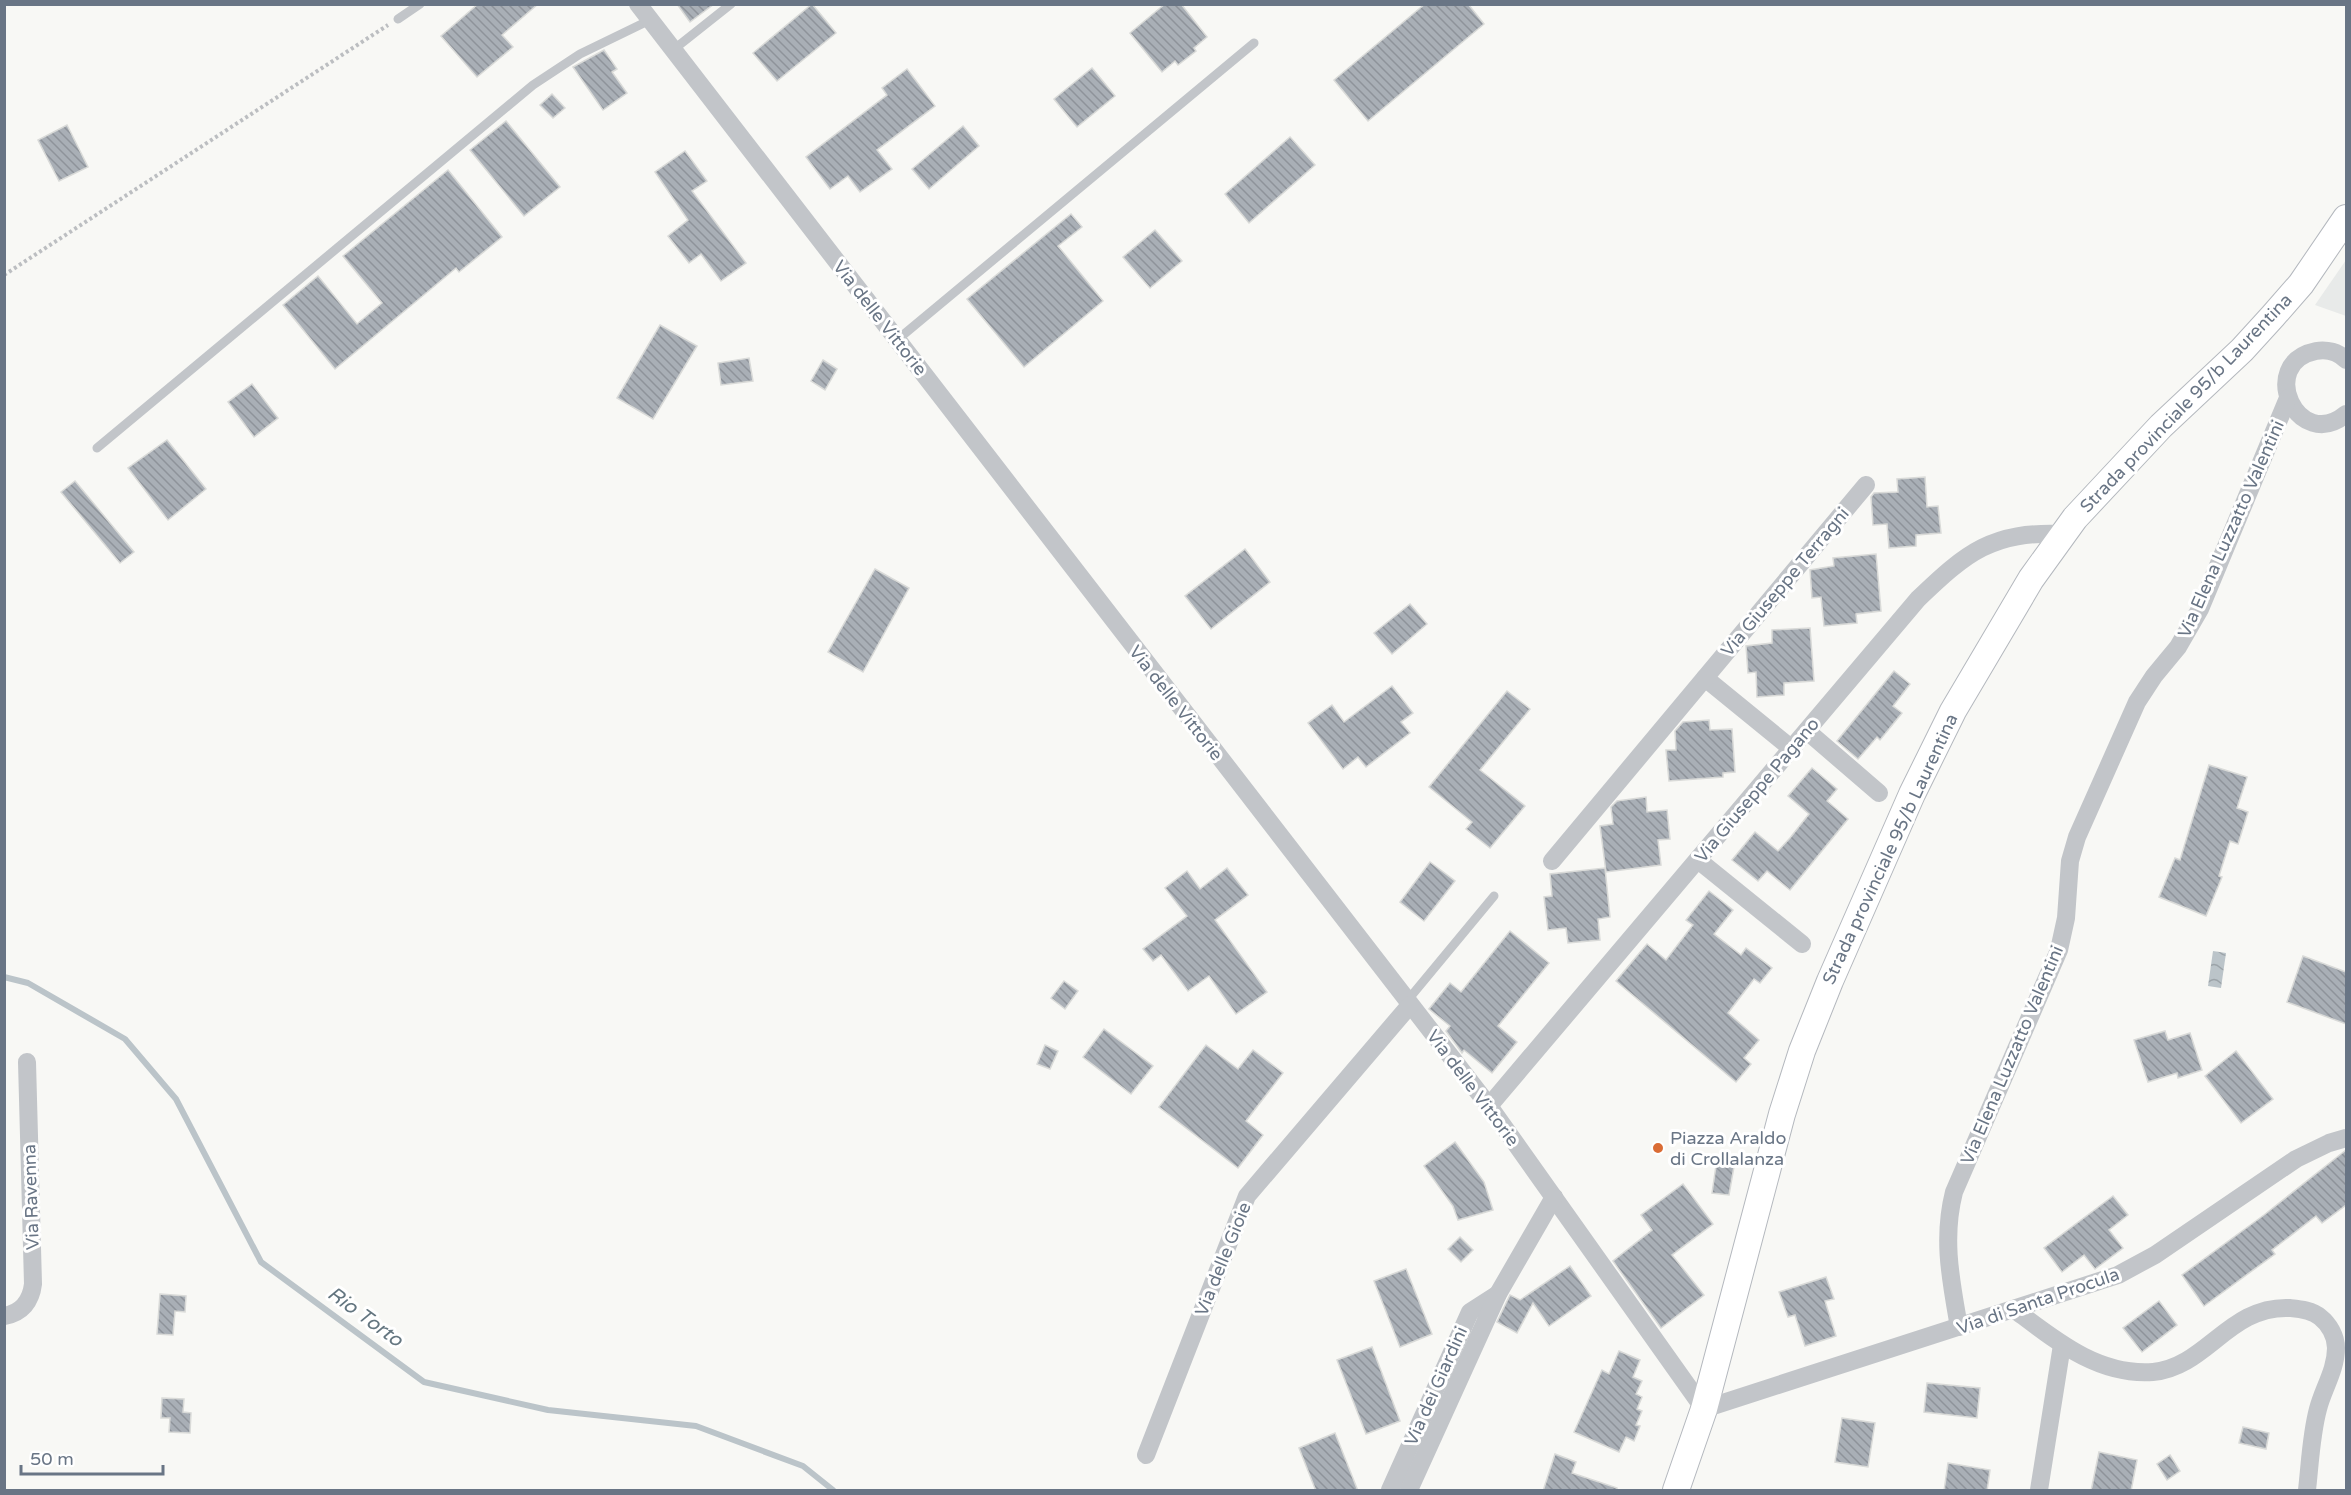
<svg xmlns="http://www.w3.org/2000/svg" width="2351" height="1495" viewBox="0 0 2351 1495" font-family="'Varela Round',sans-serif">
<style>
.built{fill:#e8eae9}
.water{fill:url(#water-waves)}
.lines{fill:none;stroke-linecap:round;stroke-linejoin:round}
.stream{stroke:#bbc4c9;stroke-width:6}
.building{fill:url(#building-back-hatch);stroke:#d9dad8;stroke-width:1.5}
.secondary-casing{stroke:#b4b8be;stroke-width:28}
.path{stroke:#bcbec1;stroke-width:4;stroke-dasharray:3 3;stroke-linecap:butt}
.lane{stroke:#c2c5c9;stroke-width:9}
.street{stroke:#c2c5c9;stroke-width:18}
.secondary{stroke:#fff;stroke-width:26}
.poi-dot{fill:#da6c34;stroke:#fff;stroke-width:2}
.labels{text-anchor:middle;dominant-baseline:central;stroke-width:6;stroke-linejoin:round;paint-order:stroke}
.street-label{font-size:18px;fill:#697585;stroke:#fff}
.poi-label{font-size:18px;fill:#697585;stroke:#fff;text-anchor:start}
.water-label{font-size:20px;font-style:italic;fill:#647680;stroke:#fff}
</style>
<defs>
<pattern id="water-waves" width="16" height="10" patternUnits="userSpaceOnUse" patternTransform="scale(1.5)"><rect width="16" height="10" fill="#bbc4c9"/><path d="M0 5q4-4 8 0t8 0" fill="none" stroke="#9ca4a9"/></pattern>
<pattern id="building-back-hatch" width="6" height="6" patternUnits="userSpaceOnUse" patternTransform="scale(1.5)"><rect width="6" height="6" fill="#a9afb6"/><path d="M-1 5l2 2M0 0l6 6M5-1l2 2" fill="none" stroke="#8e939a"/></pattern>
</defs>
<rect width="100%" height="100%" fill="#f8f8f5"/>
<path class="built" d="M2346 260V316L2315 305Z"/>
<path class="water" d="M2213 951 2226 953 2221 988 2208 986Z"/>
<g class="lines">
<path class="stream" d="M4 977 28 983 125 1039 176 1099 261 1262 424 1382 548 1410 696 1426 803 1466 833 1490"/>
</g>
<g class="building">
<path d="M478 4H538L502 35 513 47 477 77 441 36Z"/>
<path d="M677 4H714L690 22Z"/>
<path d="M812 4 836 33 777 81 753 53Z"/>
<path d="M1165 4H1181L1207 37 1194 48 1196 51 1178 65 1175 61 1162 72 1130 33Z"/>
<path d="M1425 4H1468L1484 24 1368 121 1334 80Z"/>
<path d="M604 50 617 69 612 72 627 93 603 110 573 67Z"/>
<path d="M1092 68 1115 96 1077 127 1054 99Z"/>
<path d="M907 69 935 106 877 150 892 169 860 192 848 176 830 189 806 157 887 95 882 88Z"/>
<path d="M552 94 565 108 553 118 540 105Z"/>
<path d="M506 121 560 187 524 216 470 150Z"/>
<path d="M67 125 88 167 59 181 38 140Z"/>
<path d="M963 126 979 146 929 189 912 169Z"/>
<path d="M1290 137 1315 165 1249 223 1225 194Z"/>
<path d="M685 151 707 181 692 191 746 263 721 281 701 254 689 263 668 236 688 220 655 172Z"/>
<path d="M448 170 502 237 459 272 456 268 335 369 283 305 318 276 357 324 382 303 343 256Z"/>
<path d="M1071 214 1082 227 1058 246 1103 301 1024 367 967 299Z"/>
<path d="M1155 230 1182 261 1150 288 1123 257Z"/>
<path d="M660 325 697 346 653 419 617 398Z"/>
<path d="M749 358 753 381 721 385 718 363Z"/>
<path d="M823 360 837 369 825 390 811 381Z"/>
<path d="M252 384 278 418 254 437 228 402Z"/>
<path d="M167 440 206 489 168 520 128 468Z"/>
<path d="M1925 477 1927 507 1938 506 1941 533 1916 535V546L1889 548 1887 524 1873 525 1871 497 1874 493 1898 492 1897 479Z"/>
<path d="M75 481 134 552 120 563 61 492Z"/>
<path d="M1245 549 1270 582 1211 629 1185 596Z"/>
<path d="M1876 554 1881 611 1856 614 1857 623 1824 626 1821 597 1812 598 1810 570 1834 566 1833 558Z"/>
<path d="M875 569 909 588 863 672 828 652Z"/>
<path d="M1410 604 1427 624 1392 654 1374 633Z"/>
<path d="M1810 628 1814 681 1784 683V695L1757 697 1756 672 1748 673 1746 646 1772 643V630Z"/>
<path d="M1894 671 1910 684 1893 706 1902 713 1880 740 1877 737 1858 759 1837 741Z"/>
<path d="M1392 686 1413 713 1401 722 1410 733 1366 767 1358 757 1343 769 1308 723 1332 705 1344 722Z"/>
<path d="M1507 691 1530 709 1480 770 1525 806 1490 848 1466 829 1472 822 1429 787Z"/>
<path d="M1709 720 1710 730 1732 729 1735 772 1723 773V777L1669 781 1666 750H1676L1675 731 1683 722Z"/>
<path d="M2209 765 2247 777 2237 808 2248 812 2238 844 2230 841 2219 876 2222 877 2206 916 2159 897 2175 858 2180 860Z"/>
<path d="M1812 768 1837 789 1827 801 1848 819 1790 890 1767 871 1758 881 1732 860 1755 832 1778 851 1790 838 1809 814 1788 796Z"/>
<path d="M1646 797 1647 812 1667 810 1670 839 1658 840 1661 865 1606 872 1600 826 1613 824 1611 807 1617 801Z"/>
<path d="M1430 862 1455 881 1424 921 1400 902Z"/>
<path d="M1227 868 1248 895 1215 920 1267 992 1236 1014 1209 976 1188 991 1161 955 1153 961 1143 949 1187 916 1165 888 1187 871 1200 889Z"/>
<path d="M1605 868 1610 917 1598 919 1600 940 1568 943 1566 928 1548 930 1544 897 1552 896 1550 874Z"/>
<path d="M1709 891 1733 910 1714 934 1741 955 1746 948 1772 968 1760 983 1754 979 1728 1013 1759 1040 1744 1058 1751 1064 1736 1082 1616 981 1647 944 1666 960 1693 925 1686 920Z"/>
<path d="M1510 931 1549 963 1498 1026 1517 1042 1492 1073 1464 1050 1462 1053 1446 1031 1450 1026 1429 1009 1450 983 1461 992Z"/>
<path d="M2303 956 2346 972V1024L2287 1002Z"/>
<path d="M1064 981 1078 991 1065 1009 1051 998Z"/>
<path d="M1104 1029 1153 1066 1131 1094 1083 1057Z"/>
<path d="M2165 1031 2168 1040 2190 1033 2202 1070 2178 1078 2177 1073 2148 1082 2134 1040Z"/>
<path d="M1045 1045 1058 1051 1050 1069 1037 1064Z"/>
<path d="M1206 1045 1238 1069 1253 1050 1283 1073 1246 1121 1263 1135 1238 1168 1159 1107Z"/>
<path d="M2236 1051 2273 1099 2241 1123 2205 1076Z"/>
<path d="M1455 1142 1484 1182 1493 1210 1458 1220 1453 1206 1424 1166Z"/>
<path d="M2346 1150V1205L2322 1223 2316 1216 2272 1250 2275 1254 2204 1306 2182 1275 2264 1215Z"/>
<path d="M1717 1159 1735 1161 1729 1195 1712 1193Z"/>
<path d="M1683 1184 1713 1224 1672 1255 1704 1295 1661 1328 1613 1261 1652 1230 1641 1215Z"/>
<path d="M2113 1196 2128 1215 2109 1230 2123 1248 2095 1269 2084 1255 2062 1272 2044 1248Z"/>
<path d="M1460 1237 1473 1250 1461 1262 1448 1249Z"/>
<path d="M1570 1266 1591 1296 1549 1326 1533 1303 1517 1333 1497 1322 1510 1295 1520 1300Z"/>
<path d="M1406 1269 1432 1334 1400 1347 1374 1281Z"/>
<path d="M1826 1277 1834 1299 1825 1301 1836 1336 1805 1346 1795 1315 1788 1317 1779 1292Z"/>
<path d="M160 1294 186 1296 185 1312 175 1311 173 1335 157 1334Z"/>
<path d="M2159 1301 2177 1325 2142 1352 2123 1328Z"/>
<path d="M1372 1347 1400 1421 1366 1434 1337 1360Z"/>
<path d="M1619 1351 1640 1360 1633 1377 1642 1381 1636 1394 1642 1397 1637 1409 1642 1411 1636 1425 1640 1426 1634 1441 1626 1437 1619 1452 1574 1432 1602 1370 1609 1374Z"/>
<path d="M1927 1383 1980 1388 1977 1418 1924 1412Z"/>
<path d="M162 1398 184 1399 183 1412 191 1413 190 1433 169 1432 170 1418H161Z"/>
<path d="M1842 1418 1875 1423 1868 1467 1835 1462Z"/>
<path d="M2243 1427 2269 1433 2266 1449 2239 1443Z"/>
<path d="M1335 1433 1358 1491H1316L1299 1448Z"/>
<path d="M2099 1452 2137 1460 2131 1491H2091Z"/>
<path d="M1555 1454 1576 1462 1572 1473 1617 1488V1491H1543Z"/>
<path d="M2170 1455 2180 1471 2167 1480 2157 1464Z"/>
<path d="M1948 1463 1990 1470 1987 1491H1944Z"/>
</g>
<g class="lines">
<g class="secondary-casing">
<path id="secondary" d="M1676 1490 1704 1409 1782 1114 1802 1051 1830 981 1912 794 1953 711 2031 579 2075 518 2161 426 2242 350 2273 316 2301 284 2346 218"/>
</g>
<path class="path" d="M4 275 388 25"/>
<g class="lane">
<path d="M398 19 420 4"/>
<path d="M673 50 731 4"/>
<path d="M897 340 1254 43"/>
<path d="M97 448 533 85 580 54 650 20"/>
<path d="M1407 1001 1494 896"/>
</g>
<g class="street">
<path d="M638 4 1489 1106 1704 1409 2118 1275 2155 1255 2296 1159 2329 1143 2346 1138"/>
<path d="M2346 360C2338 352 2327 349 2316 351 2256 363 2298 454 2346 414"/>
<path d="M1705 678 1792 749"/>
<path d="M1807 731 1879 793"/>
<path d="M1698 860 1802 944"/>
<path d="M1552 861 1866 485"/>
<path d="M1489 1106 1918 599C1967 552 1992 531 2063 534"/>
<path d="M2015 1310C2055 1340 2098 1376 2153 1372 2207 1367 2229 1305 2290 1308 2300 1309 2312 1310 2320 1317 2329 1324 2336 1336 2336 1348 2336 1370 2323 1389 2318 1409 2311 1435 2310 1464 2307 1490"/>
<path d="M4 1316C22 1313 31 1301 33 1284L27 1062"/>
<path d="M1959 1327C1951 1281 1942 1239 1954 1192L2059 950 2066 918 2070 861 2077 837 2137 702 2154 676 2178 647 2200 609 2288 398"/>
<path d="M1146 1455 1247 1196 1410 1005"/>
<path d="M1390 1490 1470 1312 1498 1294"/>
<path d="M1409 1490 1498 1294 1554 1197"/>
<path d="M2039 1490 2062 1345"/>
</g>
<use href="#secondary" class="secondary"/>
</g>
<circle class="poi-dot" cx="1658" cy="1148" r="6"/>
<g class="labels">
<g class="street-label">
<text transform="translate(880 318) rotate(52)">Via delle Vittorie</text>
<text transform="translate(2186 403) rotate(-46)">Strada provinciale 95/b Laurentina</text>
<text transform="translate(2231 529) rotate(-66)">Via Elena Luzzatto Valentini</text>
<text transform="translate(1785 582) rotate(-50)">Via Giuseppe Terragni</text>
<text transform="translate(1176 703) rotate(52)">Via delle Vittorie</text>
<text transform="translate(1757 790) rotate(-50)">Via Giuseppe Pagano</text>
<text transform="translate(1890 849) rotate(-65)">Strada provinciale 95/b Laurentina</text>
<text transform="translate(2012 1055) rotate(-67)">Via Elena Luzzatto Valentini</text>
<text transform="translate(1473 1088) rotate(53)">Via delle Vittorie</text>
<text transform="translate(31 1197) rotate(-92)">Via Ravenna</text>
<text transform="translate(1223 1259) rotate(-68)">Via delle Gioie</text>
<text transform="translate(2038 1301) rotate(-19)">Via di Santa Procula</text>
<text transform="translate(1436 1386) rotate(-66)">Via dei Giardini</text>
</g>
<g class="poi-label">
<text x="1670" y="1138">Piazza Araldo<tspan x="1670" dy="21">di Crollalanza</tspan></text>
</g>
<g class="water-label">
<text transform="translate(365 1317) rotate(36)">Rio Torto</text>
</g>
</g>
<rect width="2351" height="1495" fill="none" stroke="#697585" stroke-width="12"/>
<path d="M21 1465v9h142v-9" fill="none" stroke="#697585" stroke-width="3"/>
<text x="30" y="1465" font-size="18" fill="#697585" stroke="#ffffff" stroke-width="4.5" paint-order="stroke">50 m</text>
</svg>
